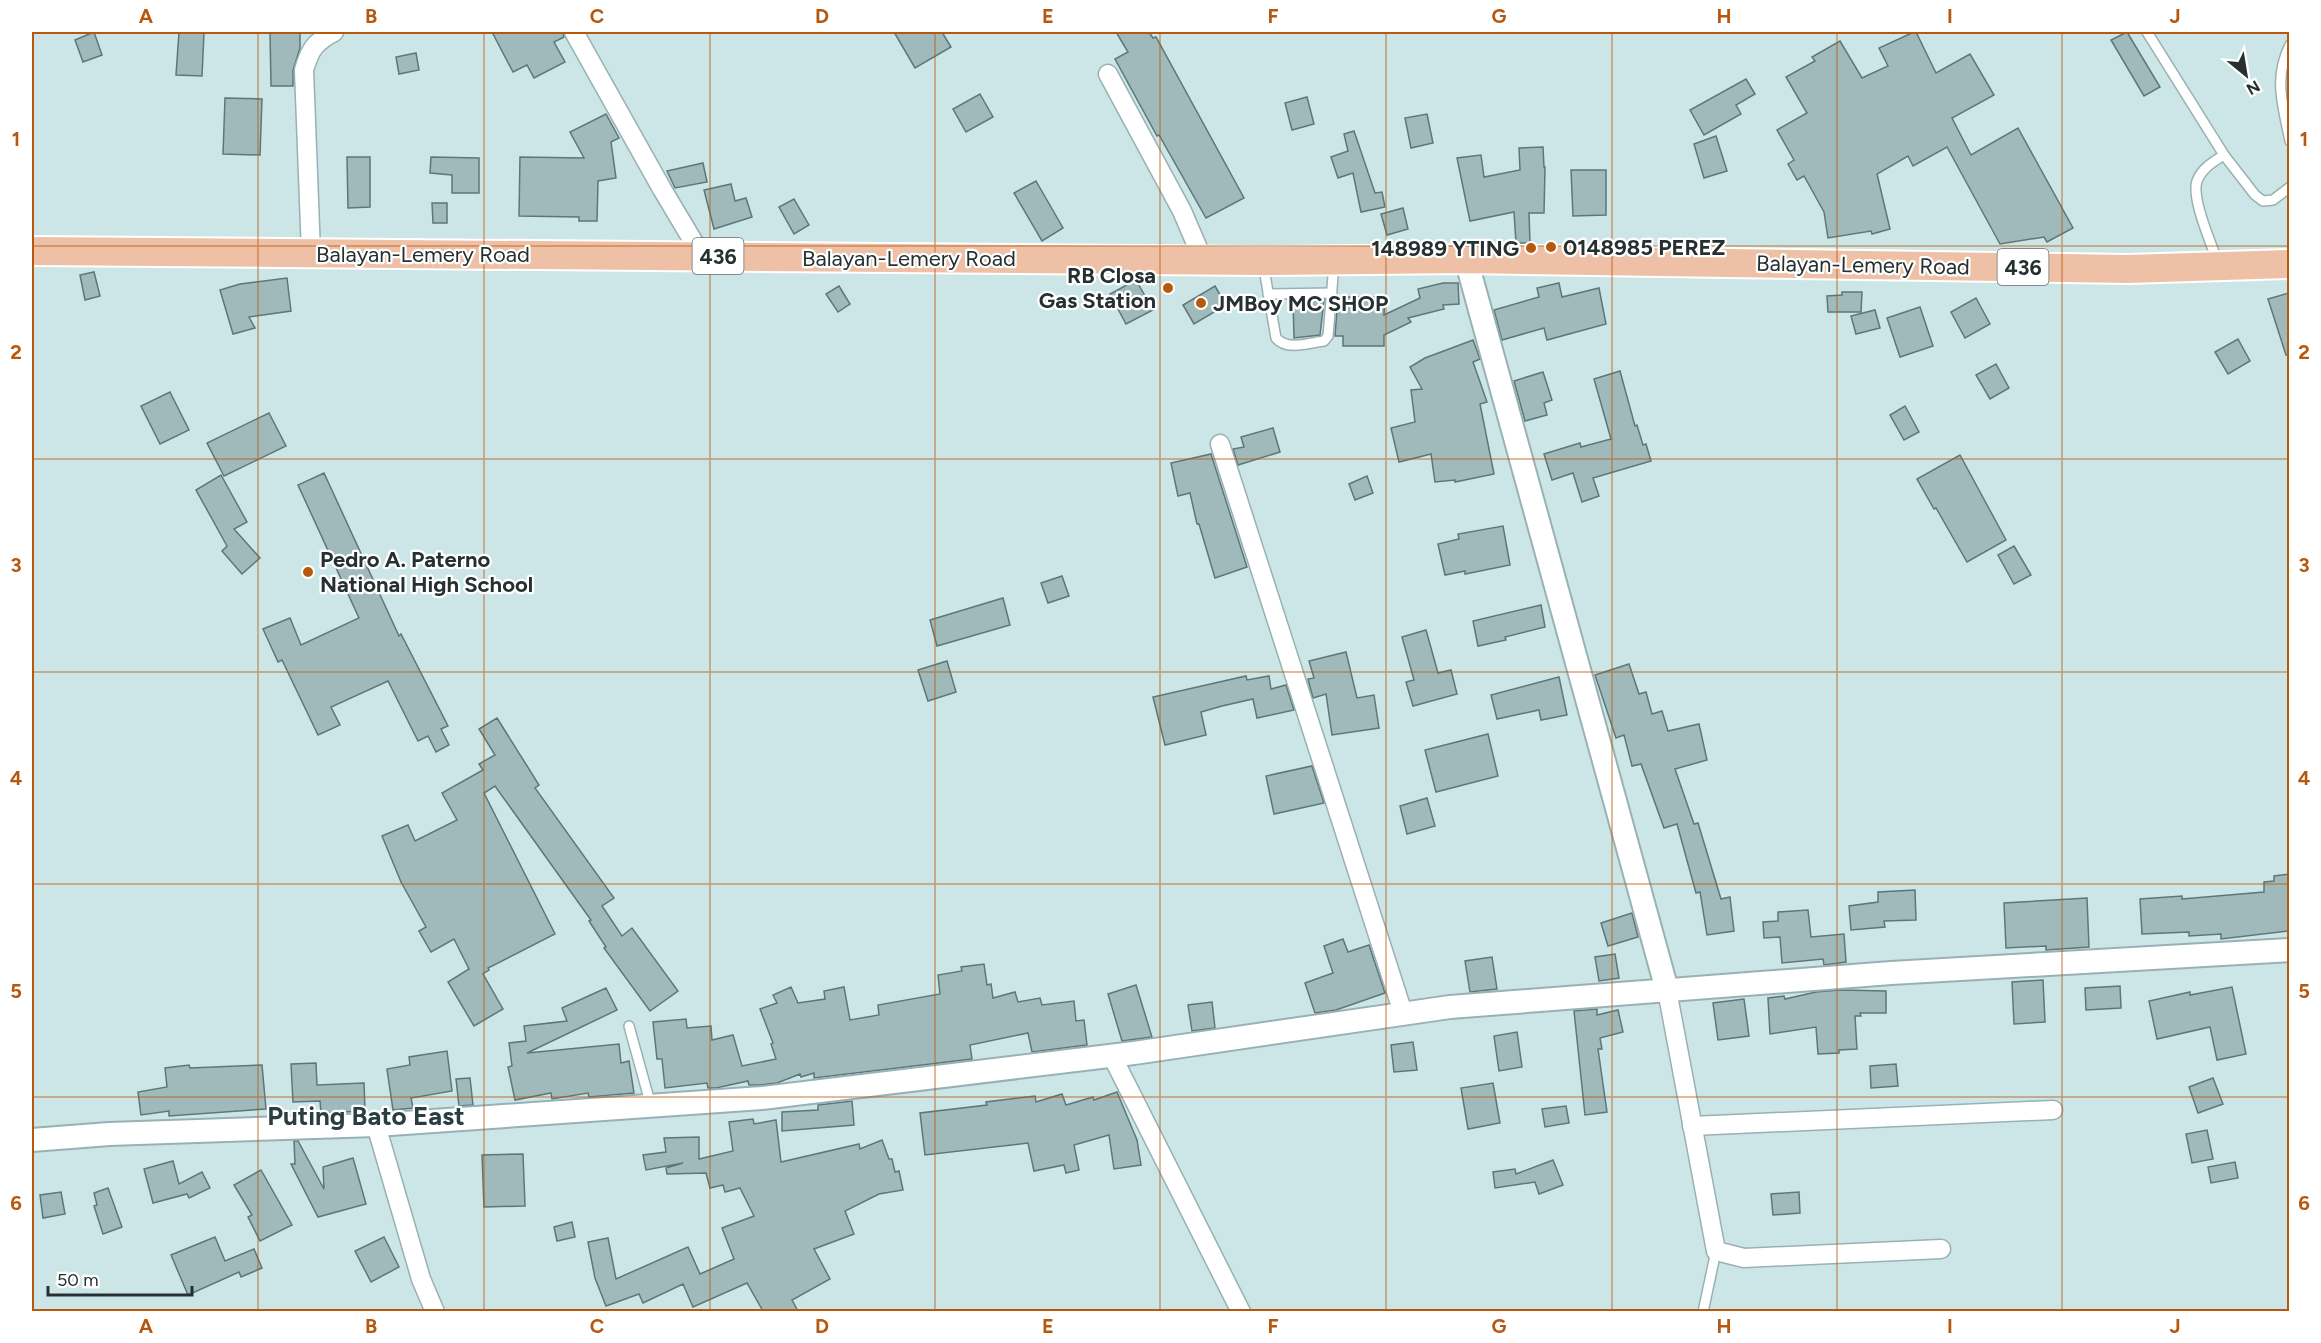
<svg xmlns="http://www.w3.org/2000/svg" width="2321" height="1343" viewBox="0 0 2321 1343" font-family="Figtree,sans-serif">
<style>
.building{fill:#a0babc;stroke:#5e7678;stroke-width:1.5}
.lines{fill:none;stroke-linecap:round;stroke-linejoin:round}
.service-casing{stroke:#98b1b4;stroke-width:12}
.minor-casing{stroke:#98b1b4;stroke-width:21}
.tertiary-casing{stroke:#98b1b4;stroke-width:26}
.primary-casing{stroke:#fff;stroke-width:32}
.service{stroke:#fff;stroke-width:9}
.minor{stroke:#fff;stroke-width:18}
.tertiary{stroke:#fff;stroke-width:22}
.primary{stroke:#eec1a7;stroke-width:28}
.grid{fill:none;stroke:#b7580f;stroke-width:1.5;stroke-opacity:0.55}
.poi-dot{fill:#b7580f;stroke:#fff;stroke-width:2}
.labels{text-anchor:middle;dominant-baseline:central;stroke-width:4.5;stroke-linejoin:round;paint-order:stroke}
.shield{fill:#fff;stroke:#676e6f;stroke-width:1.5}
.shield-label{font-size:21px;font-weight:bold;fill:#263031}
.poi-label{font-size:22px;font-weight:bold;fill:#263031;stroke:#fff;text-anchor:start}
.street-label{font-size:22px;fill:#263031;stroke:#fff}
.quarter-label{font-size:26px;font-weight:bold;fill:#283e40;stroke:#fff}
.neatline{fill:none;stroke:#b7580f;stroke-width:2}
.grid-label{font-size:20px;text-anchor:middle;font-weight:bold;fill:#b7580f}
</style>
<rect width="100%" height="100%" fill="#cce6e8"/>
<g class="building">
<path d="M94 32 102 55 83 62 75 40Z"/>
<path d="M179 32 204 33 202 76 176 75Z"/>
<path d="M270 32H300V48L293 70V86H271Z"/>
<path d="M492 32H563L564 37 554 42 565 62 534 78 527 65 513 72Z"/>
<path d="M894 32H942L951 47 915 68Z"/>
<path d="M1116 32H1149L1153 38 1156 37 1244 198 1206 218 1159 135 1157 136 1115 59 1128 52Z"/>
<path d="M1914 32H1916L1936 73 1970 54 1994 95 1952 118 1971 155 2018 128 2073 228 2047 242 2044 237 2000 244 1947 147 1913 166 1908 156 1877 174 1890 229 1872 234 1871 231 1828 238 1824 212 1804 176 1797 180 1788 164 1794 160 1777 130 1807 113 1786 77 1815 61 1812 57 1840 41 1862 78 1888 66 1879 48Z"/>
<path d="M2127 32 2160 87 2144 96 2111 40Z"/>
<path d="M416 53 419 70 399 74 396 57Z"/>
<path d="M1746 79 1755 94 1736 105 1741 114 1704 135 1690 110Z"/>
<path d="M980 94 993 117 966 132 953 109Z"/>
<path d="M1307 97 1314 124 1292 130 1285 103Z"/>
<path d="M225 98 262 99 260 155 223 154Z"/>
<path d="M606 114 619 138 611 142 616 178 598 181 597 221H579V217L519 216 520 157 584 158 570 132Z"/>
<path d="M1427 114 1433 143 1411 148 1405 118Z"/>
<path d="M1354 131 1375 193 1382 192 1385 207 1361 212 1353 173 1338 178 1331 157 1348 151 1344 134Z"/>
<path d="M1716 136 1727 171 1704 178 1694 144Z"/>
<path d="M1543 147 1544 167H1545L1544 213H1529L1530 243H1516L1514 212 1470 221 1457 158 1481 155 1484 177 1520 170 1519 148Z"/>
<path d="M347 157H370V207L348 208Z"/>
<path d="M431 157 479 158V193H452V175L430 173Z"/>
<path d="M703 163 707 182 675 188 667 171Z"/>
<path d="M1571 170H1606V215L1573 216Z"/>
<path d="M1036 181 1063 228 1042 241 1014 193Z"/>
<path d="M731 184 735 201 746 198 752 217 714 229 704 190Z"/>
<path d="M794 199 809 225 794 234 779 207Z"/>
<path d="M432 203H447V223H433Z"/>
<path d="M1403 208 1408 229 1387 235 1381 214Z"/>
<path d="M94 272 100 296 85 300 80 275Z"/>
<path d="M287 278 291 311 249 317 255 328 233 334 220 290 240 284Z"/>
<path d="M1136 280 1153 310 1126 324 1110 294Z"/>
<path d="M1443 283H1458L1459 304 1443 305 1444 309 1408 318 1411 322 1384 335V346H1343V336H1335L1338 297H1385L1384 315 1420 298 1418 289Z"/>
<path d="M1559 283 1562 297 1599 288 1606 324 1547 340 1544 328 1502 340 1494 310 1539 297 1537 288Z"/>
<path d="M839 286 850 304 838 312 826 294Z"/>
<path d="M1215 286 1226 305 1194 324 1183 305Z"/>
<path d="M1842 292H1862L1861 312H1828L1827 296 1842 295Z"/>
<path d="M2289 293V355H2286L2268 299Z"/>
<path d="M1976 298 1990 324 1965 338 1951 312Z"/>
<path d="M1293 300H1324L1320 335 1294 338Z"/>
<path d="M1920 307 1933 346 1900 357 1887 318Z"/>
<path d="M1875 310 1880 328 1856 334 1851 316Z"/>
<path d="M2238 339 2250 361 2228 374 2215 352Z"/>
<path d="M1473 340 1480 359 1473 362 1487 402 1480 404 1494 474 1455 482V480L1435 482 1431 454 1399 462 1391 428 1415 422 1411 390 1422 389 1410 367 1425 358Z"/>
<path d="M1996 364 2009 388 1990 399 1976 375Z"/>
<path d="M1620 371 1635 426 1637 425 1643 445 1646 444 1651 461 1593 478 1599 496 1582 502 1573 473 1552 480 1544 454 1580 443 1581 447 1611 439 1594 379Z"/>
<path d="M1543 372 1552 400 1544 403 1547 415 1525 421 1514 381Z"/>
<path d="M170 392 189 430 160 444 141 406Z"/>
<path d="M1905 406 1919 432 1904 440 1890 415Z"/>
<path d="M269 413 286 446 224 476 207 443Z"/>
<path d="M1273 428 1280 452 1238 465 1233 449 1244 447 1241 437Z"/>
<path d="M1211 454 1247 567 1215 578 1199 524H1197L1190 493 1178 496 1171 463Z"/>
<path d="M1960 455 2006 540 1967 562 1936 508 1934 509 1917 479Z"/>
<path d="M324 473 399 636 401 634 448 726 441 729 449 745 436 752 428 736 418 741 388 681 331 707 340 725 318 735 282 660 278 662 263 629 290 618 301 645 359 618 298 485Z"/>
<path d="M221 475 247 522 234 529 260 558 242 574 222 551 227 546 196 490Z"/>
<path d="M1367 476 1373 493 1355 500 1349 484Z"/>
<path d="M1503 526 1510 565 1465 574V571L1445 575 1438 544 1459 539 1458 534Z"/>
<path d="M2014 546 2031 575 2014 584 1998 555Z"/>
<path d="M1062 576 1069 596 1048 603 1041 583Z"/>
<path d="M1003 598 1010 625 937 646 930 620Z"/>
<path d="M1541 605 1545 627 1505 637 1506 640 1478 646 1473 621Z"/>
<path d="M1426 630 1438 673 1451 670 1457 694 1413 706 1406 682 1414 680 1402 637Z"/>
<path d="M1346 652 1357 698 1374 695 1379 728 1332 735 1326 694 1313 698 1308 679 1314 678 1309 661Z"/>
<path d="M947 661 956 692 928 701 918 670Z"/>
<path d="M1629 664 1639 694 1646 692 1652 714 1662 711 1668 731 1699 724 1707 760 1675 769 1694 824 1698 823 1721 899 1730 897 1734 931 1707 935 1700 892 1696 893 1677 824 1664 828 1641 764 1632 766 1624 735 1616 738 1595 675Z"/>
<path d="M1246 676 1247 680 1269 676 1271 689 1286 685 1294 710 1257 718 1253 699 1222 706 1201 712 1206 735 1165 745 1153 697Z"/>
<path d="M1559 677 1567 715 1541 720 1539 710 1497 719 1491 695Z"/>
<path d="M497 718 539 785 535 788 614 898 602 906 622 936 632 928 678 991 650 1011 604 948 606 947 589 921 591 920 495 786 484 793 555 934 488 968 489 970 483 974 503 1009 474 1026 448 982 469 969 454 939 431 952 419 931 426 927 401 882 382 836 408 825 415 841 457 820 442 793 483 770 479 764 495 755 479 729Z"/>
<path d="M1488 734 1498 776 1436 792 1425 750Z"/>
<path d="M1312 766 1324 803 1274 814 1266 776Z"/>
<path d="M1427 798 1435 826 1407 834 1400 806Z"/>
<path d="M2289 874V931L2221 939V934L2189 936V932L2142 934 2140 899 2182 896V899L2264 892V882L2274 881V876Z"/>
<path d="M1915 890 1916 920 1884 921 1885 927 1851 930 1849 906 1878 902V892Z"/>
<path d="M2087 898 2089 947 2046 950V946L2006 948 2004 903Z"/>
<path d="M1808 910 1811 937 1844 934 1846 962 1824 965 1823 959 1782 963 1780 937 1764 938 1763 922 1778 921V912Z"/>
<path d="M1632 913 1638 937 1608 946 1601 923Z"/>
<path d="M1343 939 1348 952 1369 945 1385 993 1336 1010 1315 1013 1305 983 1333 973 1324 946Z"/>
<path d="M1615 954 1619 978 1599 981 1595 957Z"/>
<path d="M1492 957 1497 989 1470 992 1465 961Z"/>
<path d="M984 964 987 985 991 984 993 998 1015 992 1018 1002 1040 998 1042 1005 1074 1001 1076 1021 1084 1020 1087 1045 1032 1052 1028 1033 970 1045 972 1059 814 1078V1073L801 1077 800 1074 777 1083 761 1085H749L748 1081 716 1088H708L707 1083 665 1088 662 1059H657L653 1022 686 1019 687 1028 711 1026 712 1040 733 1035 742 1066 776 1059 771 1044 773 1043 760 1009 777 1003 773 995 791 987 798 1003 825 999 824 991 844 987 850 1020 879 1015 878 1005 940 994 938 975 962 971 961 967Z"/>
<path d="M2043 980 2045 1022 2014 1024 2012 982Z"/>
<path d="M1136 985 1152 1037 1122 1041 1108 994Z"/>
<path d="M2120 986 2121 1008 2086 1010 2085 988Z"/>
<path d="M2232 987 2246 1054 2217 1060 2210 1027 2157 1039 2149 1001 2190 992V995Z"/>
<path d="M606 988 617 1010 527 1053 619 1044 621 1063 629 1061 634 1093 589 1097 588 1093 552 1099 551 1093 515 1100 508 1067 512 1066 509 1043 526 1041 524 1026 567 1021 562 1008Z"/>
<path d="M1840 990 1886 991V1013H1860L1861 1016H1855L1857 1049 1839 1050V1053L1818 1054 1816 1027 1770 1034 1768 998 1784 996 1785 999 1816 992Z"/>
<path d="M1744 999 1749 1036 1718 1040 1713 1003Z"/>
<path d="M1212 1002 1215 1028 1192 1031 1188 1005Z"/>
<path d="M1597 1009V1015L1618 1010 1623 1032 1600 1038 1602 1049H1598L1607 1112 1585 1115 1574 1011Z"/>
<path d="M1517 1032 1522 1067 1499 1071 1494 1036Z"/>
<path d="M1413 1042 1417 1070 1394 1072 1391 1045Z"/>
<path d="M447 1051 452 1091 411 1098 413 1108 393 1110 387 1069 410 1065 409 1057Z"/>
<path d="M316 1063 317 1085 364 1083 365 1111 321 1113 320 1101 293 1102 291 1064Z"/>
<path d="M1896 1064 1898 1086 1871 1088 1870 1066Z"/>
<path d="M189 1065 190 1068 262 1065 266 1109 169 1116V1111L141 1115 138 1092 167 1087 165 1068Z"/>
<path d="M470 1078 473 1105 459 1106 456 1079Z"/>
<path d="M2213 1078 2223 1104 2198 1113 2189 1087Z"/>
<path d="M1493 1083 1500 1123 1468 1129 1461 1088Z"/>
<path d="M1117 1092 1137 1140 1141 1165 1114 1169 1109 1135 1074 1145 1079 1170 1066 1173 1064 1165 1034 1171 1028 1143 925 1155 920 1113 987 1105 986 1102 1035 1096 1036 1102 1062 1094 1066 1105 1093 1097 1094 1100Z"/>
<path d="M852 1101 854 1125 782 1131V1112L818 1110V1105Z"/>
<path d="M1566 1106 1569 1123 1545 1127 1542 1109Z"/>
<path d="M753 1119 754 1124 776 1120 781 1162 859 1144 860 1149 882 1140 889 1159H892L895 1172 899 1171 903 1190 879 1194 845 1211 854 1234 814 1249 830 1279 792 1300 798 1311H763L747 1283 693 1307 683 1284 643 1303 639 1294 606 1306 595 1278 588 1242 608 1238 616 1279 688 1247 700 1274 734 1259 722 1228 754 1216 740 1188 725 1192 723 1185 710 1188 706 1173 667 1174 666 1168 683 1163 646 1170 643 1155 666 1152 664 1138 699 1137V1159L733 1151 729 1122Z"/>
<path d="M2207 1130 2213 1159 2192 1163 2186 1134Z"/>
<path d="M294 1141H298L324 1189 323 1167 353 1158 366 1204 318 1217 291 1164H295Z"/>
<path d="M523 1154 525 1206 484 1207 482 1155Z"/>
<path d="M1553 1160 1563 1185 1539 1194 1535 1182 1495 1188 1493 1172 1515 1169 1516 1174Z"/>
<path d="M173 1161 179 1184 202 1172 210 1188 189 1198 187 1194 153 1203 144 1169Z"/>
<path d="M2235 1162 2238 1178 2211 1183 2208 1167Z"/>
<path d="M261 1170 292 1225 260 1241 248 1217 252 1215 234 1185Z"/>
<path d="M108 1188 122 1227 103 1234 94 1206 97 1205 94 1193Z"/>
<path d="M61 1192 65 1214 43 1218 40 1195Z"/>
<path d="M1799 1192 1800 1213 1773 1215 1771 1194Z"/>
<path d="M572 1222 575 1237 557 1241 554 1227Z"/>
<path d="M215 1237 225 1261 254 1249 262 1268 241 1277 239 1272 188 1295 171 1255Z"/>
<path d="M384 1237 399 1267 371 1282 355 1251Z"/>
</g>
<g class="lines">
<g class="service-casing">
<g id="service">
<path d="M2147 32 2224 155C2213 162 2202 168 2197 181 2191 199 2212 245 2218 263"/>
<path d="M2290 45C2273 78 2283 106 2290 141"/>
<path d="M2224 155 2255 195 2263 201 2273 200 2290 187"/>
<path d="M1263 263 1276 338C1287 351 1309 343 1324 341L1328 336 1334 264"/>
<path d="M1268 294 1332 293"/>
<path d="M629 1026 651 1106"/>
<path d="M1703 1312 1716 1251"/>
</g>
</g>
<g class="minor-casing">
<g id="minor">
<path d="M574 32 662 189 702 256"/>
<path d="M1108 74 1182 211 1203 260"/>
<path d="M311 253 304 70C310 49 315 42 334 32"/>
<path d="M1220 444 1403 1013"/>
<path d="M1667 990 1716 1251 1744 1258 1941 1249"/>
<path d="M1112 1056 1241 1312"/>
<path d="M376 1125 421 1279 435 1312"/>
<path d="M1692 1126 2053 1110"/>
</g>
</g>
<g class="tertiary-casing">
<g id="tertiary">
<path d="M1466 259 1667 990"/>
<path d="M32 1140 109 1134 376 1125 762 1098 1134 1053 1450 1007 1891 973 2290 950"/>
</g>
</g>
<g class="primary-casing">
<path id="primary" d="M32 251 1263 261 1466 259 2128 269 2290 264"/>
</g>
<use href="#service" class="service"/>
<use href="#minor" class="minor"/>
<use href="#tertiary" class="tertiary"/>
<use href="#primary" class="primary"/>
</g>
<path class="grid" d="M258 32V1312M484 32V1312M710 32V1312M935 32V1312M1160 32V1312M1386 32V1312M1612 32V1312M1837 32V1312M2062 32V1312M32 246H2290M32 459H2290M32 672H2290M32 884H2290M32 1097H2290"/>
<g class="poi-dot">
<circle cx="1551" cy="247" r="6"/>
<circle cx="1531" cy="248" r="6"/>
<circle cx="1168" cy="288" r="6"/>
<circle cx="1201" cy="303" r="6"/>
<circle cx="308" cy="572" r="6"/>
</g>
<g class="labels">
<g class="shield">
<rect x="692.5" y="238" width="51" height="36" rx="4.5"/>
<rect x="1997.5" y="249" width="51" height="36" rx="4.5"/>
</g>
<g class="shield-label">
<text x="718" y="256">436</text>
<text x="2023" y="267">436</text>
</g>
<g class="poi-label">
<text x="1563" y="247">0148985 PEREZ</text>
<text x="1519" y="248" text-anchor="end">148989 YTING</text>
<text x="1156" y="275" text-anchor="end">RB Closa<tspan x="1156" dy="25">Gas Station</tspan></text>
<text x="1213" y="303">JMBoy MC SHOP</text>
<text x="320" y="559">Pedro A. Paterno<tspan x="320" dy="25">National High School</tspan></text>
</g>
<g class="street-label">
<text x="423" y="254">Balayan-Lemery Road</text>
<text x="909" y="258">Balayan-Lemery Road</text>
<text transform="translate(1863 265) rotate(1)">Balayan-Lemery Road</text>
</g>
<g class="quarter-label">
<text x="366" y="1116">Puting Bato East</text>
</g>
</g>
<rect width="2321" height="1343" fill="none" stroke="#ffffff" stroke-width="66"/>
<g transform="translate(2246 75) rotate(150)" stroke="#ffffff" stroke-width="4.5" paint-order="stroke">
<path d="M0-4.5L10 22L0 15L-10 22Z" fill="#263031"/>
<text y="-9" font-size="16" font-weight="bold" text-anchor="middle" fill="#263031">N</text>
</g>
<path d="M48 1286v9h144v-9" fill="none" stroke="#263031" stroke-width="3"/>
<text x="57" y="1286" font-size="18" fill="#263031" stroke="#ffffff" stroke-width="4.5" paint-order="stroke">50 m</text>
<rect x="33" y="33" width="2255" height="1277" class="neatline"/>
<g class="grid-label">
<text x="146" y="23">A</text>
<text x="371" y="23">B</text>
<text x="597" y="23">C</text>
<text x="822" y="23">D</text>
<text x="1048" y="23">E</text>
<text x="1273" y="23">F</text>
<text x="1499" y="23">G</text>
<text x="1724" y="23">H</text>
<text x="1950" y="23">I</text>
<text x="2175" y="23">J</text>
<text x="16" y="146">1</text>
<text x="2304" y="146">1</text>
<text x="16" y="359">2</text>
<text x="2304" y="359">2</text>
<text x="16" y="572">3</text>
<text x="2304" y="572">3</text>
<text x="16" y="785">4</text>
<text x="2304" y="785">4</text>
<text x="16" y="998">5</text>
<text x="2304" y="998">5</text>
<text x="16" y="1210">6</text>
<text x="2304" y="1210">6</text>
<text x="146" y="1333">A</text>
<text x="371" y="1333">B</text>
<text x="597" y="1333">C</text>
<text x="822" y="1333">D</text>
<text x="1048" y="1333">E</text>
<text x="1273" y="1333">F</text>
<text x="1499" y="1333">G</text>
<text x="1724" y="1333">H</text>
<text x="1950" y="1333">I</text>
<text x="2175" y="1333">J</text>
</g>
</svg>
